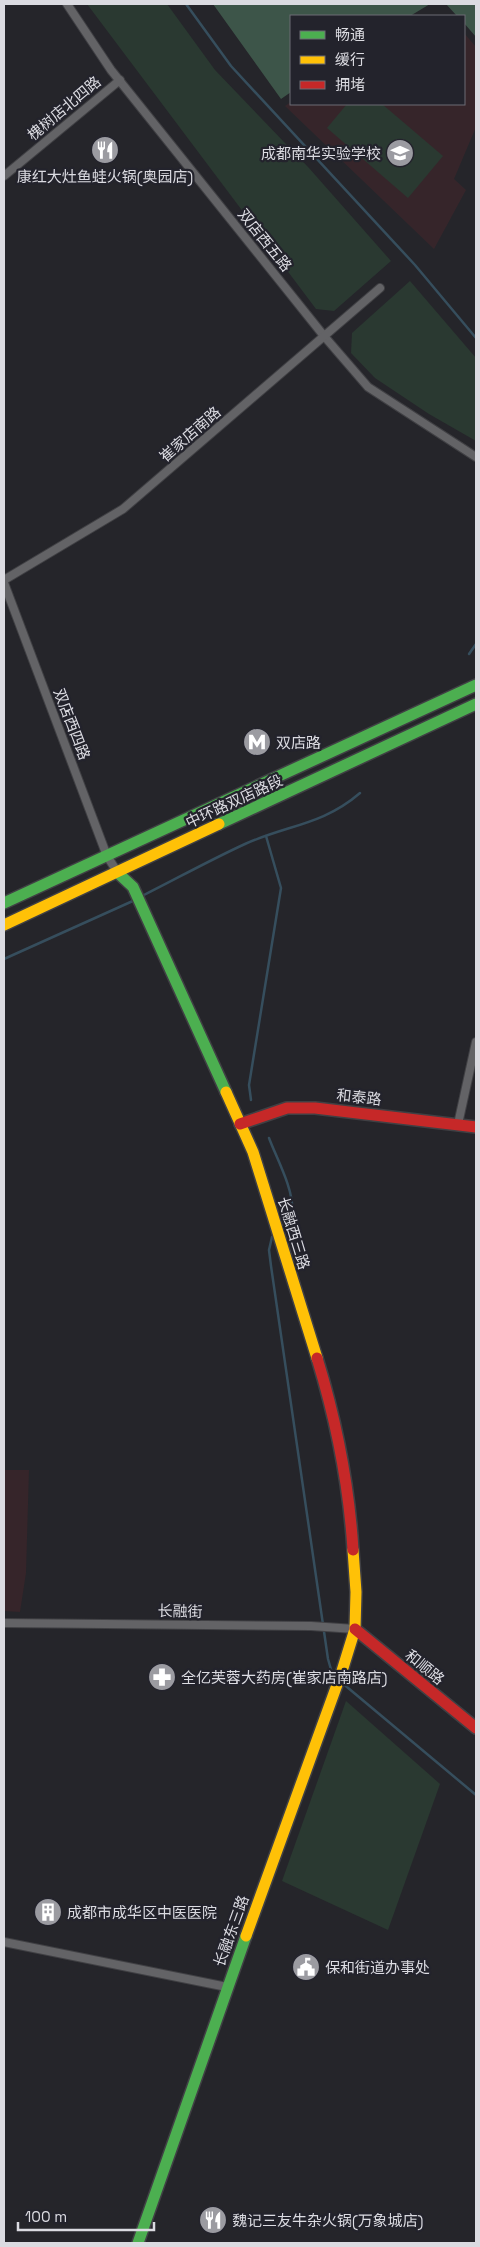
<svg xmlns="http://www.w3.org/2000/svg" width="480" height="2247" viewBox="0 0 480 2247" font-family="'Space Grotesk','Noto Sans SC',sans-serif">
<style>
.education{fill:#36252a}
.green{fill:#2a3931}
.forest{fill:#3d5549}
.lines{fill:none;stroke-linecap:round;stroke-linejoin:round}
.stream{stroke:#364e5d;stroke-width:2.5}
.street-casing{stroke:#404044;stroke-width:10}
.fast-casing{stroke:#404044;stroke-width:14}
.slow-casing{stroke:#404044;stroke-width:14}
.jam-casing{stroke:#404044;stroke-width:14}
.street{stroke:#636366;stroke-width:8}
.fast{stroke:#4caf50;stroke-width:11}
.slow{stroke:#ffc107;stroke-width:11}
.jam{stroke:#c62828;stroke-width:11}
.labels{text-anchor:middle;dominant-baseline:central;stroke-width:4.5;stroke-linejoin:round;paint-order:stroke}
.street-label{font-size:15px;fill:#dbdbe1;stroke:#23232c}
.poi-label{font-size:15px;fill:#dbdbe1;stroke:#23232c;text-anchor:start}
</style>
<rect width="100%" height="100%" fill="#25252a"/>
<g class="education">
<path d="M464 33 476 47V127L454 179 466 190 434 249 285 106 291 102V104H464Z"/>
<path d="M4 1470H29L26 1573 20 1612 4 1611Z"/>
</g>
<g class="green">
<path d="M87 4H167L215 70 309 168 391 261 334 311 316 309Z"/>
<path d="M347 104H382L443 156 408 198 327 128Z"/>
<path d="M410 281 476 358V441L429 414 375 378 351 353 352 333Z"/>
<path d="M346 1701 440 1784 388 1930 282 1881Z"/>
</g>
<g class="forest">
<path d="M213 4H430L410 16H291V92L281 99Z"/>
<path d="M446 4H476V37L464 23V16H457Z"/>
</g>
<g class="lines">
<g class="stream">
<path d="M186 4 231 66 415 265 476 338"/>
<path d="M469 654 476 644"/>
<path d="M142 896C176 879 210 860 245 844 287 825 323 825 360 793"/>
<path d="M4 959 135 900"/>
<path d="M251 1100 249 1085 281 888 266 836"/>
<path d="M269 1138C276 1157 294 1190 292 1210 292 1217 287 1222 282 1226"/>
<path d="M272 1237 269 1250 271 1266 328 1659 332 1673 335 1677"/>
<path d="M341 1682 476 1795"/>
</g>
<g class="street-casing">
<g id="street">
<path d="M67 4 111 70 324 336 368 387 476 457"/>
<path d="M4 176 120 80"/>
<path d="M4 580 123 509 380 288"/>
<path d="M4 583 107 856 118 873"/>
<path d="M458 1124 476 1042"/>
<path d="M4 1623 311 1626 355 1629"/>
<path d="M4 1942 227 1987"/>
</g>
</g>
<g class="fast-casing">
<g id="fast">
<path d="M219 824 476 704"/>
<path d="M118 873 133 887 226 1092"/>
<path d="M4 903 476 685"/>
<path d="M138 2243 246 1936"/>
</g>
</g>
<g class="slow-casing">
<g id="slow">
<path d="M4 925 219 824"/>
<path d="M226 1092 253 1152 317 1358"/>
<path d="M246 1936 342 1671 355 1629 356 1592 353 1550"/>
</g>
</g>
<g class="jam-casing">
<g id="jam">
<path d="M240 1124 287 1108H315L476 1127"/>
<path d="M317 1358C336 1420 349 1485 353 1550"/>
<path d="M355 1629 476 1728"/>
</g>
</g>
<use href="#street" class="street"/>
<use href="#fast" class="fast"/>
<use href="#slow" class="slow"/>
<use href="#jam" class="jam"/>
</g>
<defs>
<g id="restaurant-disc" transform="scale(1.4375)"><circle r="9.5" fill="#9b9ba1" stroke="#23232c"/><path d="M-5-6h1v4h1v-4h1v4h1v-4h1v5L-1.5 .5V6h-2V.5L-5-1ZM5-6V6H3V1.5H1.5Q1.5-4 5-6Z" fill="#fff"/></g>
<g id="school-disc" transform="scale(1.4375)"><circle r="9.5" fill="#9b9ba1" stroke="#23232c"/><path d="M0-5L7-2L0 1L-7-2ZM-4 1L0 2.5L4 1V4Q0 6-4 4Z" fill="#fff"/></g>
<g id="metro-disc" transform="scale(1.4375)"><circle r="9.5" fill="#9b9ba1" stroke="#23232c"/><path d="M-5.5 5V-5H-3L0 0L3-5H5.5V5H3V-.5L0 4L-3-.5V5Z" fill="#fff"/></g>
<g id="pharmacy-disc" transform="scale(1.4375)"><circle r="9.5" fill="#9b9ba1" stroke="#23232c"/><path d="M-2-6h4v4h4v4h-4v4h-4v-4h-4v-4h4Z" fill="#fff"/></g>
<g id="building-disc" transform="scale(1.4375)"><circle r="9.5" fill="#9b9ba1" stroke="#23232c"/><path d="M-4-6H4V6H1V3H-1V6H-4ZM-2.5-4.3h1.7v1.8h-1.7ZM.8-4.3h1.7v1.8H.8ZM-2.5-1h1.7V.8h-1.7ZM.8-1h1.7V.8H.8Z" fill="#fff"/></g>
<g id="civic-disc" transform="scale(1.4375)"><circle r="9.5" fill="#9b9ba1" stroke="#23232c"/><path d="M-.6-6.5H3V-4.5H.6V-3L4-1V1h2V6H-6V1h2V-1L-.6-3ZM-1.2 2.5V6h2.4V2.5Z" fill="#fff"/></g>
</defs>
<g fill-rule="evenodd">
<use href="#restaurant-disc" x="105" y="150"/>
<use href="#school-disc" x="400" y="153"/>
<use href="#metro-disc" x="257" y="742"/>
<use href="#pharmacy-disc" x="162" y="1677"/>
<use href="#building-disc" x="48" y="1912"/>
<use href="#civic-disc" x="306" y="1967"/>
<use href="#restaurant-disc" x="213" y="2220"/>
</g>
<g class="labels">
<g class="street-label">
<text transform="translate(64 108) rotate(-40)">槐树店北四路</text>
<text transform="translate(265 240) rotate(51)">双店西五路</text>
<text transform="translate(190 434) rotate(-41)">崔家店南路</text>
<text transform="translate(72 724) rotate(69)">双店西四路</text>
<text transform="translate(234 801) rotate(-25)">中环路双店路段</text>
<text transform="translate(359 1097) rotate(6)">和泰路</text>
<text transform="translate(294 1233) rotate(73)">长融西三路</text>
<text transform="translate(180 1611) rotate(1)">长融街</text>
<text transform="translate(425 1667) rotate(39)">和顺路</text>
<text transform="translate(231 1931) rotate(-70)">长融东三路</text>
</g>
<g class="poi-label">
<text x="381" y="153" text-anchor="end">成都南华实验学校</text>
<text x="105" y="176" text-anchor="middle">康红大灶鱼蛙火锅(奥园店)</text>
<text x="276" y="742">双店路</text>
<text x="181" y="1677">全亿芙蓉大药房(崔家店南路店)</text>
<text x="67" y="1912">成都市成华区中医医院</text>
<text x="325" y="1967">保和街道办事处</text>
<text x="232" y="2220">魏记三友牛杂火锅(万象城店)</text>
</g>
</g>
<rect width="480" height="2247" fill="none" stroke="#dbdbe1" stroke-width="10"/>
<rect x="290" y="15" width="175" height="90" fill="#23232c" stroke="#6d6d74"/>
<rect x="300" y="31" width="25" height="8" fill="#4caf50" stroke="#6d6d74"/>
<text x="335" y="40" font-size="15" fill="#dbdbe1">畅通</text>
<rect x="300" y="56" width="25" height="8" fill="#ffc107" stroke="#6d6d74"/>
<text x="335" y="65" font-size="15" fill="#dbdbe1">缓行</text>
<rect x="300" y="81" width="25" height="8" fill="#c62828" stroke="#6d6d74"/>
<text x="335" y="90" font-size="15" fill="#dbdbe1">拥堵</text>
<path d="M18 2222v8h136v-8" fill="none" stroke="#dbdbe1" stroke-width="2.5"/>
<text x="25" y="2222" font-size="15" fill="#dbdbe1" stroke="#23232c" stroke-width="4" paint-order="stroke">100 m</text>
</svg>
